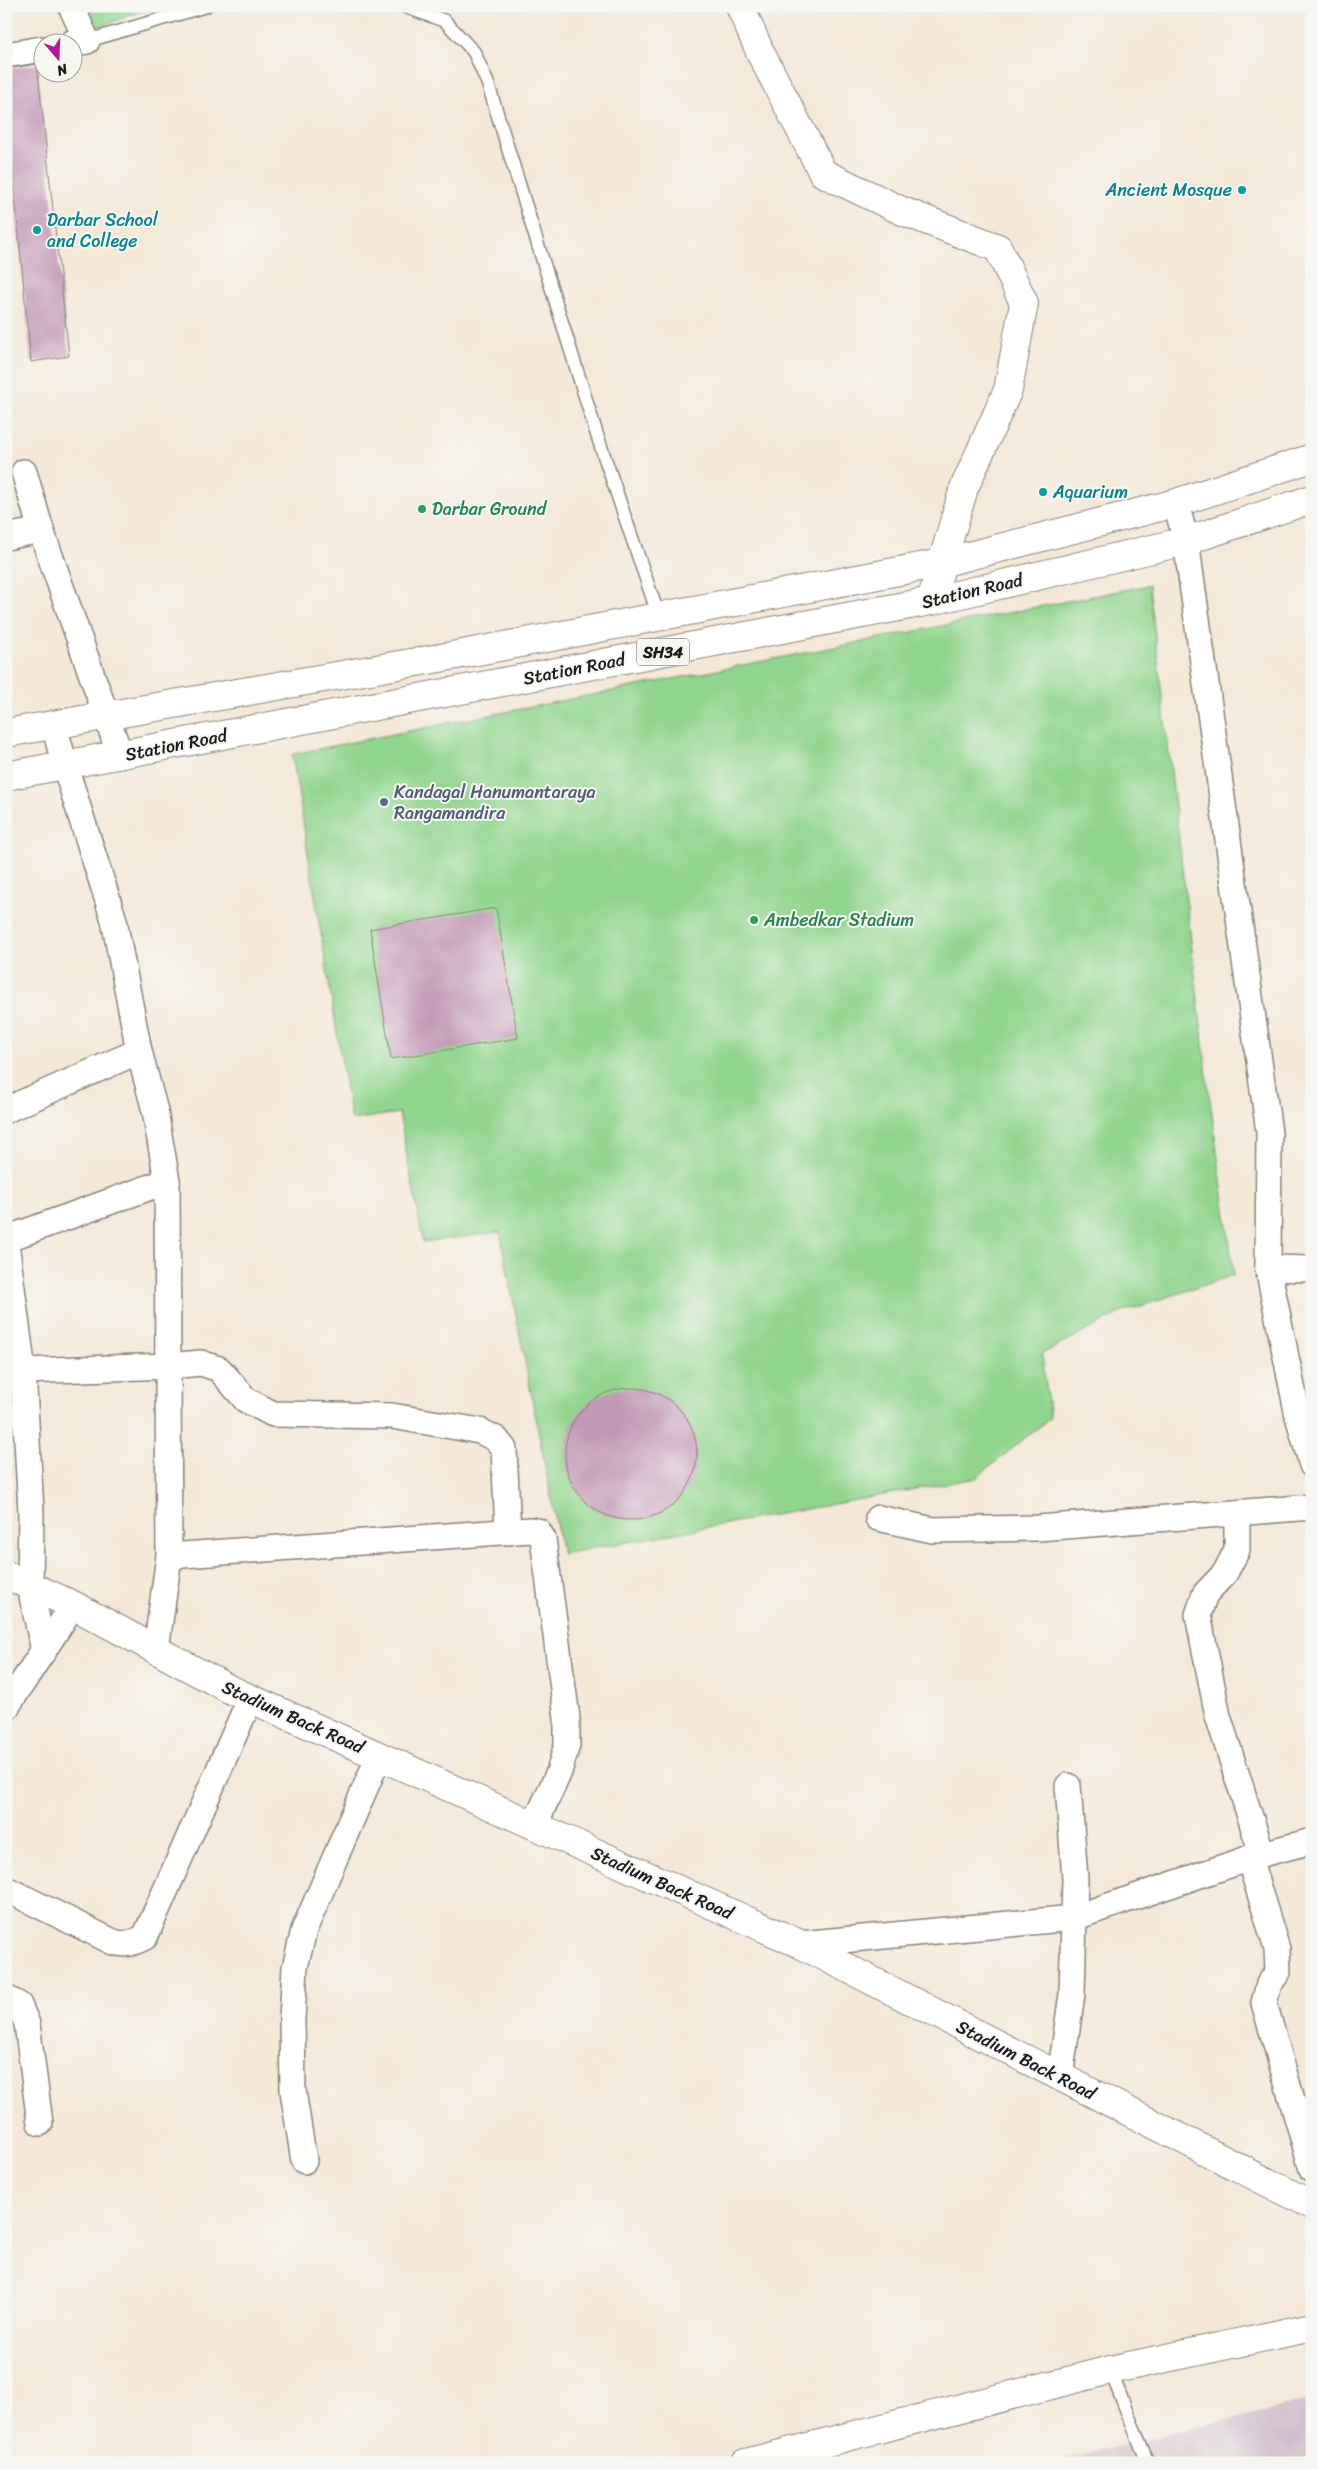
<svg xmlns="http://www.w3.org/2000/svg" width="1318" height="2469" viewBox="0 0 1318 2469" font-family="Sriracha,sans-serif">
<style>
.industrial{fill:#d0bdcc}
.green{fill:#92d58e;stroke:#577855}
.building{fill:#c398b6}
.lines{fill:none;stroke-linecap:round;stroke-linejoin:round}
.service-casing{stroke:#88827a;stroke-width:15}
.minor-casing{stroke:#88827a;stroke-width:28}
.tertiary-casing{stroke:#88827a;stroke-width:30}
.primary-casing{stroke:#88827a;stroke-width:30}
.service{stroke:#fff;stroke-width:12}
.minor{stroke:#fff;stroke-width:25}
.tertiary{stroke:#fff;stroke-width:28}
.primary{stroke:#fff;stroke-width:28}
.culture-dot{fill:#0f9aa8;stroke:#f6f6f2;stroke-width:2}
.leisure-dot{fill:#2e9e5b;stroke:#f6f6f2;stroke-width:2}
.service-dot{fill:#5c6f8a;stroke:#f6f6f2;stroke-width:2}
.labels{text-anchor:middle;dominant-baseline:central;stroke-width:4;stroke-linejoin:round;paint-order:stroke}
.shield{fill:#f6f6f2;stroke:#5d5d5c;stroke-width:1}
.shield-label{font-size:16px;font-weight:bold;fill:#1c1c1c}
.culture-label{font-size:18px;fill:#0d838f;stroke:#f6f6f2;text-anchor:start}
.leisure-label{font-size:18px;fill:#27864d;stroke:#f6f6f2;text-anchor:start}
.street-label{font-size:18px;fill:#1c1c1c;stroke:#f6f6f2}
.service-label{font-size:18px;fill:#4e5e75;stroke:#f6f6f2;text-anchor:start}
</style>
<rect width="100%" height="100%" fill="#f6f6f2"/>
<filter id="ink" filterUnits="userSpaceOnUse"><feTurbulence type="fractalNoise" baseFrequency=".02" numOctaves="2"/><feDisplacementMap in="SourceGraphic" scale="10" xChannelSelector="R" yChannelSelector="G"/><feConvolveMatrix kernelMatrix="1 2 1 2 8 2 1 2 1" color-interpolation-filters="sRGB"/></filter>
<filter id="wash" filterUnits="userSpaceOnUse"><feTurbulence type="fractalNoise" baseFrequency=".0096" numOctaves="4" result="noise"/><feDisplacementMap in="SourceGraphic" scale="20" xChannelSelector="R" yChannelSelector="G"/><feGaussianBlur stdDeviation="1.12" result="paint"/><feColorMatrix in="noise" values="0 0 0 0 0 0 0 0 0 0 0 0 0 0 0 0 0 1.4 0 .05"/><feComposite in="paint" operator="in"/></filter>
<g filter="url(#wash)">
<rect width="100%" height="100%" fill="#f4e8d7"/>
<path class="industrial" d="M1312 2399V2463H1050Z"/>
<g class="green">
<path d="M87 6H158L94 28Z"/>
<path d="M1149 585 1208 1085 1234 1275 1120 1313 1042 1354 1050 1418 976 1478 562 1554 500 1232 423 1242 399 1113 351 1120 292 754Z"/>
</g>
<g id="blocks">
<g class="building">
<path d="M37 64 69 356 31 362 6 103V69Z"/>
<path d="M496 908 518 1038 391 1059 370 929Z"/>
<circle cx="631" cy="1454" r="66"/>
</g>
</g>
</g>
<g filter="url(#ink)">
<use href="#blocks" fill-opacity="0" stroke="#88827a" stroke-width="1"/>
<g class="lines">
<g class="service-casing">
<g id="service">
<path d="M403 6 445 21 474 52 488 84 597 435 659 617"/>
<path d="M87 41 206 6"/>
<path d="M1110 2370 1148 2463"/>
</g>
</g>
<g class="minor-casing">
<g id="minor">
<path d="M71 6 87 41 72 43"/>
<path d="M6 55 42 49"/>
<path d="M24 472 41 530 120 755"/>
<path d="M1176 503 1186 541 1269 1132 1268 1268 1298 1416 1312 1465"/>
<path d="M6 537 41 530"/>
<path d="M54 725 65 766 114 920 139 1051 155 1111 167 1181 169 1556 156 1650"/>
<path d="M6 1110 139 1051"/>
<path d="M6 1239 167 1181"/>
<path d="M6 1243 23 1371 31 1511 30 1587 44 1651"/>
<path d="M1268 1268 1312 1269"/>
<path d="M6 1377 23 1371 169 1366 201 1363 219 1369 246 1400 273 1414 392 1416 480 1431 496 1439 504 1449 508 1532"/>
<path d="M1237 1513V1550L1225 1573 1205 1594 1198 1615 1218 1716 1262 1854"/>
<path d="M878 1518 933 1530 1038 1528 1312 1507"/>
<path d="M169 1556 531 1530 538 1531 543 1539 567 1718V1745L559 1772 534 1826"/>
<path d="M6 1708 73 1605"/>
<path d="M1249 1858 1277 1949 1278 1972 1269 1984 1264 2003 1312 2169"/>
<path d="M6 1889 113 1942C126 1946 133 1943 145 1937L250 1699"/>
<path d="M800 1944 1073 1918 1262 1854 1312 1841"/>
<path d="M6 1998 19 2005 27 2024 40 2123"/>
<path d="M1060 2077 1072 1994 1075 1878 1068 1786"/>
<path d="M304 2161 293 2091 292 2019 295 1967 304 1930 379 1756"/>
</g>
</g>
<g class="tertiary-casing">
<g id="tertiary">
<path d="M740 6 761 54 823 173 900 210 998 248 1024 303 1008 390 964 488 931 601"/>
<path d="M6 1575 73 1605 229 1689 800 1944 1312 2205"/>
<path d="M745 2463 1110 2370 1312 2327"/>
</g>
</g>
<g class="primary-casing">
<g id="primary">
<path d="M6 733 457 655 941 563 1176 503 1312 458"/>
<path d="M6 776 931 601 1186 541 1312 499"/>
</g>
</g>
<use href="#service" class="service"/>
<use href="#minor" class="minor"/>
<use href="#tertiary" class="tertiary"/>
<use href="#primary" class="primary"/>
</g>
</g>
<g class="culture-dot">
<circle cx="1242" cy="190" r="5"/>
<circle cx="37" cy="230" r="5"/>
<circle cx="1043" cy="492" r="5"/>
</g>
<g class="leisure-dot">
<circle cx="422" cy="509" r="5"/>
<circle cx="754" cy="920" r="5"/>
</g>
<circle class="service-dot" cx="384" cy="802" r="5"/>
<g class="labels">
<rect class="shield" x="637" y="638.5" width="52" height="27" rx="4"/>
<g class="shield-label">
<text x="663" y="652">SH34</text>
</g>
<g class="culture-label">
<text x="1232" y="190" text-anchor="end">Ancient Mosque</text>
<text x="47" y="220">Darbar School<tspan x="47" dy="21">and College</tspan></text>
<text x="1053" y="492">Aquarium</text>
</g>
<g class="leisure-label">
<text x="432" y="509">Darbar Ground</text>
<text x="764" y="920">Ambedkar Stadium</text>
</g>
<g class="street-label">
<text transform="translate(972 591) rotate(-13)">Station Road</text>
<text transform="translate(574 669) rotate(-11)">Station Road</text>
<text transform="translate(176 745) rotate(-11)">Station Road</text>
<text transform="translate(293 1717) rotate(24)">Stadium Back Road</text>
<text transform="translate(662 1883) rotate(24)">Stadium Back Road</text>
<text transform="translate(1026 2060) rotate(27)">Stadium Back Road</text>
</g>
<g class="service-label">
<text x="394" y="792">Kandagal Hanumantaraya<tspan x="394" dy="21">Rangamandira</tspan></text>
</g>
</g>
<rect width="1318" height="2469" fill="none" stroke="#f6f6f2" stroke-width="25"/>
<g transform="translate(58 58) rotate(161)"><circle r="24" fill="#f6f6f2" stroke="#9f9f9c"/>
<path d="M0-4L9 19L0 12L-9 19Z" fill="#b5179e"/>
<text y="-8" font-size="14" font-weight="bold" text-anchor="middle" fill="#1c1c1c">N</text>
</g>
</svg>
